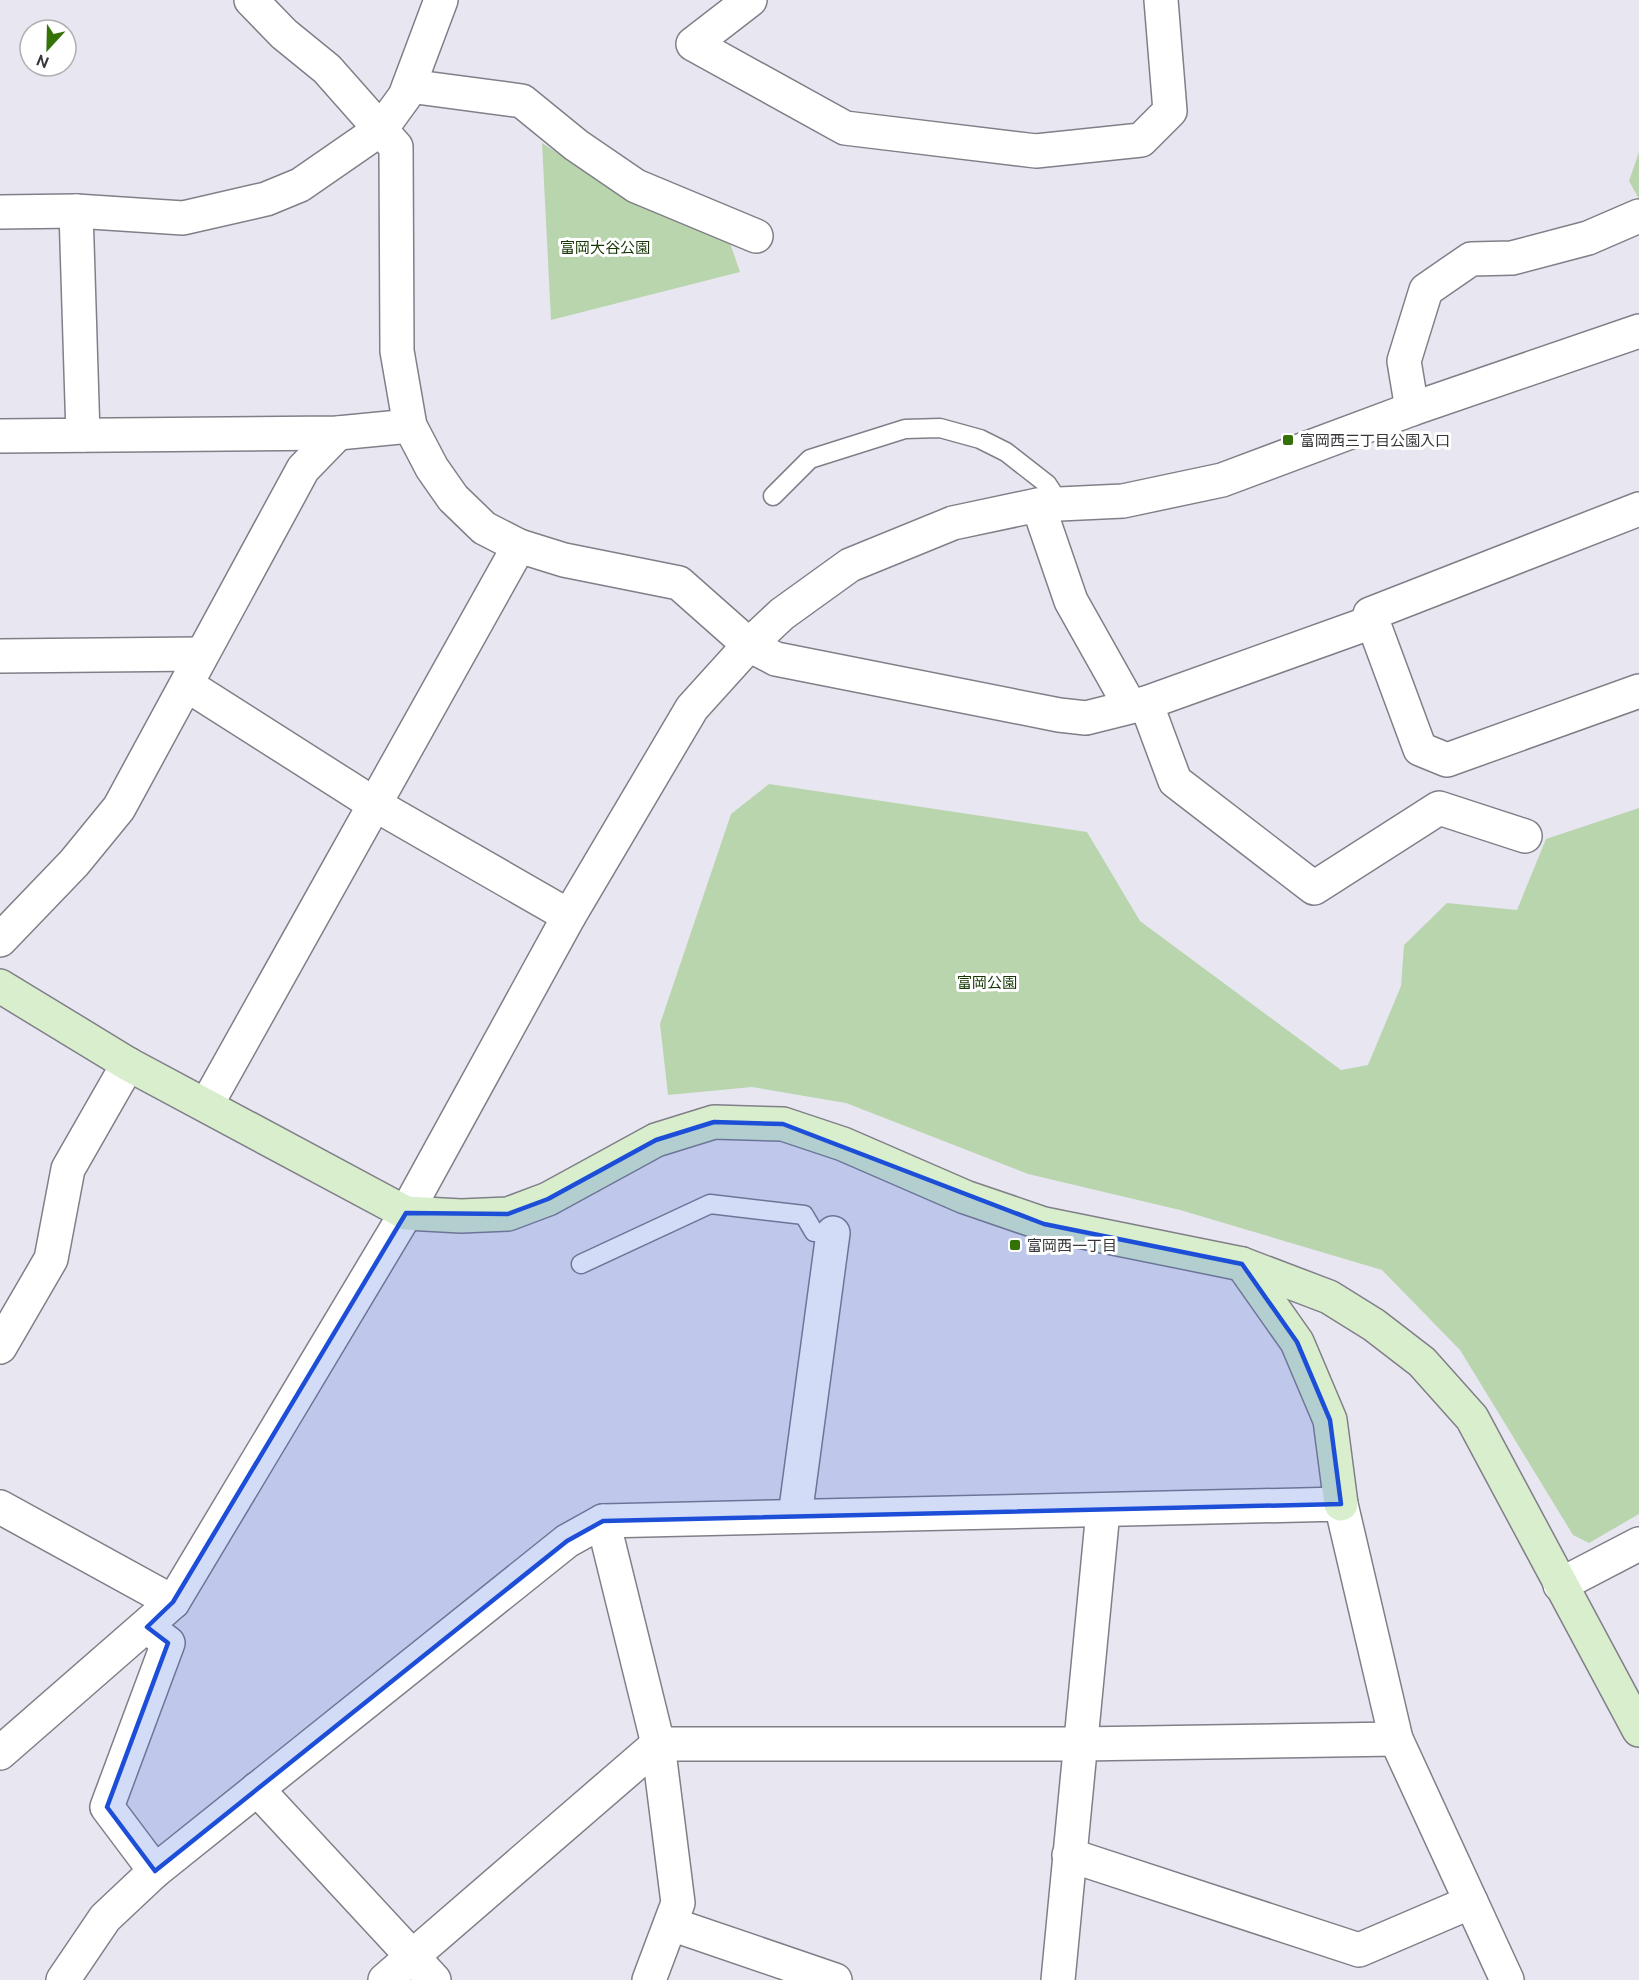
<svg xmlns="http://www.w3.org/2000/svg" width="1639" height="1980" viewBox="0 0 1639 1980" font-family="Ubuntu,'Noto Sans JP',sans-serif">
<style>
.green{fill:#b9d5ae}
.lines{fill:none;stroke-linecap:round;stroke-linejoin:round}
.lane-casing{stroke:#807f88;stroke-width:21}
.street-casing{stroke:#807f88;stroke-width:36}
.secondary-casing{stroke:#807f88;stroke-width:36}
.lane{stroke:#fff;stroke-width:18}
.street{stroke:#fff;stroke-width:33}
.secondary{stroke:#d8eecd;stroke-width:33}
.marked{fill:#1d4ed8;fill-opacity:0.2;stroke:#1d4ed8;stroke-width:4.5;stroke-linejoin:round}
.poi-dot{fill:#347208;stroke:#fff;stroke-width:2}
.labels{text-anchor:middle;dominant-baseline:central;stroke-width:6;stroke-linejoin:round;paint-order:stroke}
.park-label{font-size:15px;fill:#173705;stroke:#fff}
.poi-label{font-size:15px;fill:#37373b;stroke:#fff;text-anchor:start}
</style>
<rect width="100%" height="100%" fill="#e8e7f1"/>
<g class="green">
<path d="M542 143 618 192 729 240 740 272 551 320Z"/>
<path d="M1639 152V199L1629 181Z"/>
<path d="M769 784 1087 832 1140 921 1341 1070 1368 1065 1401 986 1404 945 1447 903 1517 910 1546 839 1639 808V1514L1589 1543 1573 1535 1460 1350 1382 1270 1180 1210 1028 1174 846 1103 752 1087 668 1095 660 1024 731 814Z"/>
</g>
<g class="lines">
<g class="lane-casing">
<g id="lane">
<path d="M773 496 810 459 905 429 940 428 980 439 1006 452 1047 484 1060 504"/>
<path d="M581 1264 710 1204 804 1215 814 1232 833 1233"/>
</g>
</g>
<g class="street-casing">
<g id="street">
<path d="M251 0 284 34 327 69 396 147 397 351 410 426 432 468 453 498 484 528 519 546 564 560 679 583 749 645 776 659 1059 715 1086 718 1146 703 1372 622"/>
<path d="M750 0 693 44 845 128 1036 151 1141 140 1170 111 1161 0"/>
<path d="M409 86 522 101 576 145 636 186 756 236"/>
<path d="M76 211 83 435"/>
<path d="M0 212 76 211 183 218 266 199 300 185 381 129 405 96 441 0"/>
<path d="M1412 409 1404 361 1426 290 1471 259 1512 258 1588 238 1639 216"/>
<path d="M0 436 338 433 410 426"/>
<path d="M1038 505 1071 601 1130 706"/>
<path d="M1639 509 1370 614 1420 749 1447 760 1639 691"/>
<path d="M0 656 201 654"/>
<path d="M187 685 374 804 569 916"/>
<path d="M1146 703 1175 781 1314 888 1439 808 1525 836"/>
<path d="M0 940 74 863 119 808 303 469 338 433"/>
<path d="M207 1104 519 546"/>
<path d="M0 1347 51 1259 68 1169 128 1064"/>
<path d="M0 1507 173 1602"/>
<path d="M795 1516 833 1233"/>
<path d="M603 1521 658 1744 678 1903 649 1980"/>
<path d="M1560 1585 1639 1544"/>
<path d="M147 1627 168 1643 107 1807 155 1871"/>
<path d="M0 1753 173 1602 406 1213 569 916 692 708 749 645 782 614 850 565 953 523 1038 505 1123 501 1222 480 1412 409 1639 331"/>
<path d="M257 1789 434 1980"/>
<path d="M1069 1855 1359 1950 1471 1902"/>
<path d="M671 1924 835 1980"/>
<path d="M63 1980 105 1918 155 1871 567 1541 603 1521 1341 1504 1396 1739 1507 1980"/>
<path d="M385 1980 658 1744H1080L1396 1739"/>
<path d="M1058 1980 1103 1511"/>
</g>
</g>
<g class="secondary-casing">
<g id="secondary">
<path d="M0 986 128 1064 406 1213 461 1216 508 1214 548 1199 656 1140 714 1122 783 1124 843 1144 965 1197 1044 1224 1242 1264 1329 1297 1374 1325 1422 1362 1472 1418 1639 1730"/>
<path d="M1242 1264 1297 1342 1330 1420 1341 1504"/>
</g>
</g>
<use href="#lane" class="lane"/>
<use href="#street" class="street"/>
<use href="#secondary" class="secondary"/>
</g>
<path class="marked" d="M714 1122 783 1124 1044 1224 1242 1264 1297 1342 1330 1420 1341 1504 603 1521 567 1541 155 1871 107 1807 168 1643 147 1627 173 1602 406 1213 508 1214 548 1199 656 1140Z"/>
<g class="poi-dot">
<rect x="1282" y="434" width="12" height="12" rx="3"/>
<rect x="1009" y="1239" width="12" height="12" rx="3"/>
</g>
<g class="labels">
<g class="park-label">
<text x="605" y="247">富岡大谷公園</text>
<text x="987" y="982">富岡公園</text>
</g>
<g class="poi-label">
<text x="1300" y="440">富岡西三丁目公園入口</text>
<text x="1027" y="1245">富岡西一丁目</text>
</g>
</g>
<g transform="translate(48 48) rotate(202)"><circle r="28" fill="#ffffff" stroke="#afafb1" stroke-width="1.5"/>
<path d="M0-4.5L10 22L0 15L-10 22Z" fill="#347208"/>
<text y="-9" font-size="16" font-weight="bold" text-anchor="middle" fill="#37373b">N</text>
</g>
</svg>
